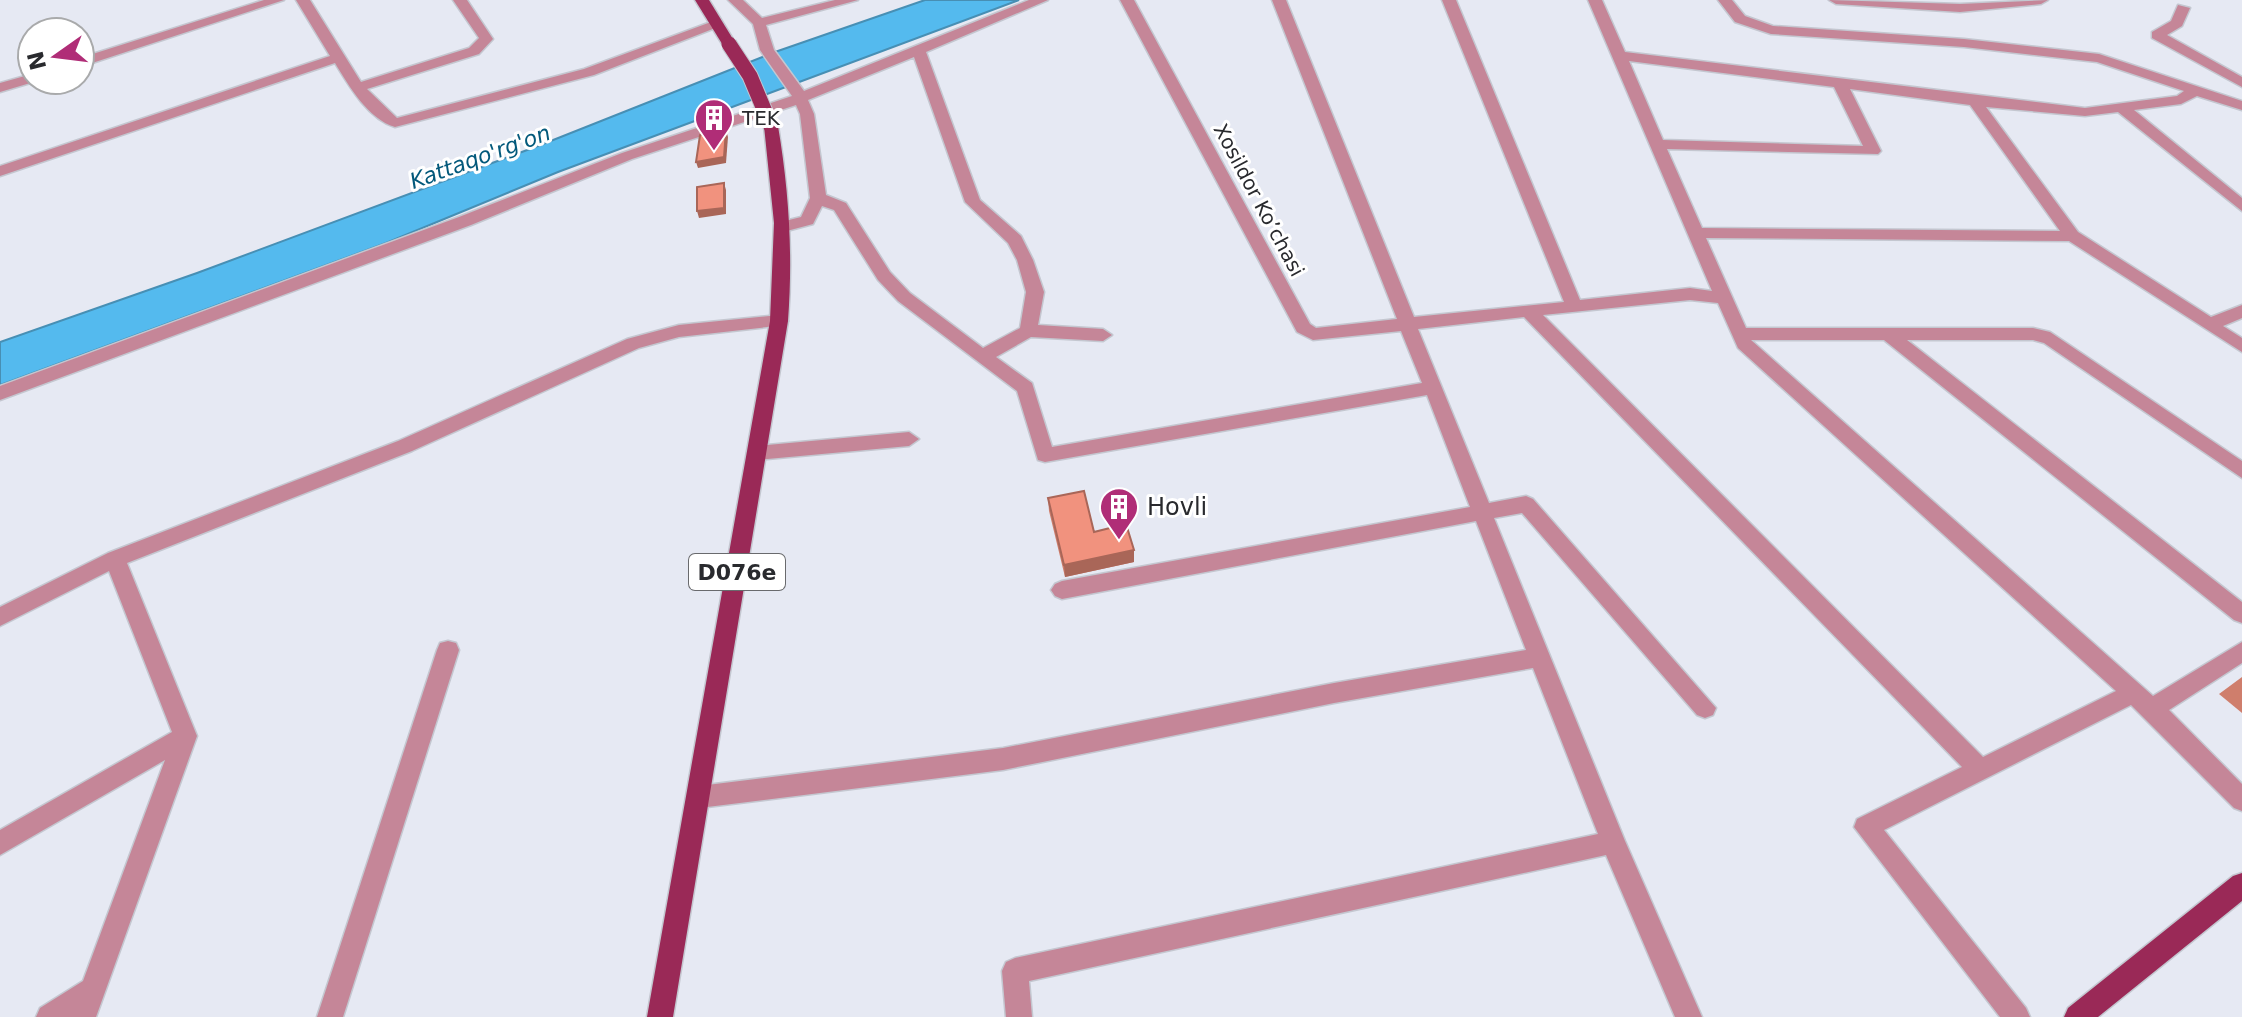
<svg xmlns="http://www.w3.org/2000/svg" width="2242" height="1017" viewBox="0 0 2242 1017" font-family="'DejaVu Sans',sans-serif">
<style>
.water{fill:#54baee;stroke:#478fb4;stroke-width:2}
.lines{fill:none;stroke-linecap:round;stroke-linejoin:round}
.minor-casing{stroke:#c4c7d0;stroke-width:3}
.major-casing{stroke:#c4c7d0;stroke-width:3}
.minor{fill:#c58698;fill-rule:evenodd}
.major{fill:#9a2957;fill-rule:evenodd}
.major-bridge-casing{stroke:#c4c7d0;stroke-width:17;stroke-linecap:butt}
.major-bridge{stroke:#9a2957;stroke-width:15}
.wall{fill:#cf7e6c}
.shaded-wall{fill:#a96658}
.building{fill:#f1927e;stroke:#a96658;stroke-width:2}
.labels{text-anchor:middle;dominant-baseline:central;stroke-width:6;stroke-linejoin:round;paint-order:stroke}
.far-poi-label{font-size:20px;fill:#292a2e;stroke:#fff;text-anchor:start}
.far-street-label{font-size:20px;fill:#292a2e;stroke:#fff}
.far-water-label{font-size:22px;font-style:italic;fill:#03597b;stroke:#fff}
.shield{fill:#fff;stroke:#696a6d;stroke-width:2}
.shield-label{font-size:22px;font-weight:bold;fill:#292a2e}
.poi-label{font-size:24px;fill:#292a2e;stroke:#fff;text-anchor:start}
</style>
<rect width="100%" height="100%" fill="#e6e9f3"/>
<path class="water" d="M925 0H1019L558 172 386 243 0 385V342L197 273 538 146 775 52Z"/>
<g class="lines">
<g class="minor-casing">
<g id="minor">
<path d="M264 0H284L80 67V58Z"/>
<path d="M296 0H310L361 82 469 48 479 38 453 0H467L493 39 479 54 367 89 397 118 584 69 711 22 723 25 594 75 395 127C368 119 349 86 335 63L0 176V166L330 56Z"/>
<path d="M728 0H743L762 18 835 0H858L766 25 774 50 804 91 1029 0H1048L926 52 980 200 1021 236 1033 260 1044 292 1038 325 1103 329 1112 335 1103 341 1031 337 996 357 1032 383 1052 447 1422 383 1401 331 1313 340 1297 332 1120 0H1134L1310 324 1316 328 1397 319 1272 0H1286L1414 317 1564 302 1442 0H1456L1580 300 1690 288 1712 291 1588 0H1602L1625 52 2085 108 2177 96 2184 91 2097 62 1964 47 1771 34 1735 22 1718 0H1732L1745 16 1773 26 1964 39 2099 54 2242 101V110L2197 96 2181 104 2134 110 2242 198V211L2118 112 2085 116 1986 107 2078 232 2211 317 2242 305V318L2223 326 2242 338V352L2069 241 1706 238 1746 328H2033L2050 332 2242 461V478L2044 343 2033 340H1907L2242 602V623L2234 620 1884 340H1751L2153 696 2242 642V663L2169 710 2242 784V811L2234 808 2131 705 1884 830 2026 1008 2030 1017H2000L1854 827 1857 819 1962 767 1524 317 1418 329 1489 503 1526 496 1533 499 1716 708 1713 715 1705 718 1697 715 1522 513 1494 518 1625 841 1702 1017H1675L1606 855 1029 981 1032 1017H1006L1002 971 1006 962 1015 958 1598 834 1533 668 1334 703 1003 770 699 808 691 805 687 797 691 789 699 786 1003 748 1334 683 1526 650 1476 521 1062 599 1055 596 1051 590 1055 584 1062 581 1470 507 1427 395 1045 462 1038 460 1017 391 898 301 878 280 834 210 822 206 813 224 783 232 777 231V223L801 217 810 198 800 114 796 105 632 159 471 225 0 400V386L459 217 622 153 792 96 760 50 753 24ZM914 57 965 202 1008 243 1017 260 1026 292 1020 328 983 348 910 293 890 272 846 203 826 195 814 114 808 100ZM1629 61 1834 87 1863 146 1663 140ZM1850 89 1970 105 2060 231 1702 228 1667 149 1878 154 1881 151ZM1690 300 1718 303 1738 348 2116 691 1983 757 1543 315Z"/>
<path d="M1829 0 1960 4 2048 0 2041 4 1960 12 1836 4Z"/>
<path d="M2178 5 2190 8 2182 26 2167 35 2242 77V87L2152 38V32L2171 21Z"/>
<path d="M32 74V80L37 81 0 92V83Z"/>
<path d="M779 315 788 321 785 325 679 337 639 348 412 451 127 563 197 736 96 1017H36L40 1008 83 981 165 760 0 855V830L172 732 109 571 0 626V607L108 553 398 441 627 339 679 325Z"/>
<path d="M909 432 919 439 909 446 757 460 747 453 757 446Z"/>
<path d="M448 641 456 643 459 650 343 1017H317L437 650 440 643Z"/>
</g>
</g>
<g class="major-casing">
<g id="major">
<path d="M695 0H709L736 44 734 47H724Z"/>
<path d="M771 122 778 126C789 191 793 255 788 321L673 1017H647L770 321 774 223 764 126Z"/>
<path d="M2242 873V901L2098 1017H2064L2068 1008 2233 876Z"/>
</g>
</g>
<use href="#minor" class="minor"/>
<use href="#major" class="major"/>
<g class="major-bridge-casing">
<path id="major-bridge" d="M729 44 750 76 771 126"/>
</g>
<use href="#major-bridge" class="major-bridge"/>
</g>
<g class="wall">
<path d="M1048 498 1094 532 1134 550V562L1065 577 1049 511Z"/>
<path d="M2242 677V713L2219 694Z"/>
</g>
<g class="shaded-wall">
<path d="M726 130 728 137 726 163 698 168 696 162Z"/>
<path d="M724 183 726 190V214L699 218 697 211Z"/>
<path d="M1134 550V562L1065 577 1064 565Z"/>
</g>
<g class="building">
<path d="M726 130 724 157 696 162 700 135Z"/>
<path d="M724 183V208L697 211V187Z"/>
<path d="M1084 491 1094 532 1126 524 1134 550 1064 565 1048 498Z"/>
</g>
<defs>
<g id="building-pin" transform="scale(2)"><path d="M0 17L-7.5 6A9.5 9.5 0 1 1 7.5 6Z" fill="#b02d77" stroke="#fff"/><path d="M-4-6H4V6H1V3H-1V6H-4ZM-2.5-4.3h1.7v1.8h-1.7ZM.8-4.3h1.7v1.8H.8ZM-2.5-1h1.7V.8h-1.7ZM.8-1h1.7V.8H.8Z" fill="#fff"/></g>
</defs>
<g fill-rule="evenodd">
<use href="#building-pin" x="714" y="118"/>
<use href="#building-pin" x="1119" y="507"/>
</g>
<g class="labels">
<g class="far-poi-label">
<text x="742" y="118">TEK</text>
</g>
<g class="far-street-label">
<text transform="translate(1259 200) rotate(62)">Xosildor Ko’chasi</text>
</g>
<g class="far-water-label">
<text transform="translate(480 157) rotate(-20)">Kattaqo'rg'on</text>
</g>
<rect class="shield" x="689" y="554" width="96" height="36" rx="6"/>
<g class="shield-label">
<text x="737" y="572">D076e</text>
</g>
<g class="poi-label">
<text x="1147" y="507">Hovli</text>
</g>
</g>
<g transform="translate(56 56) rotate(256)"><circle r="38" fill="#ffffff" stroke="#a9aaab" stroke-width="2"/>
<path d="M0-6L14 30L0 20L-14 30Z" fill="#b02d77"/>
<text y="-12" font-size="22" font-weight="bold" text-anchor="middle" fill="#292a2e">N</text>
</g>
</svg>
